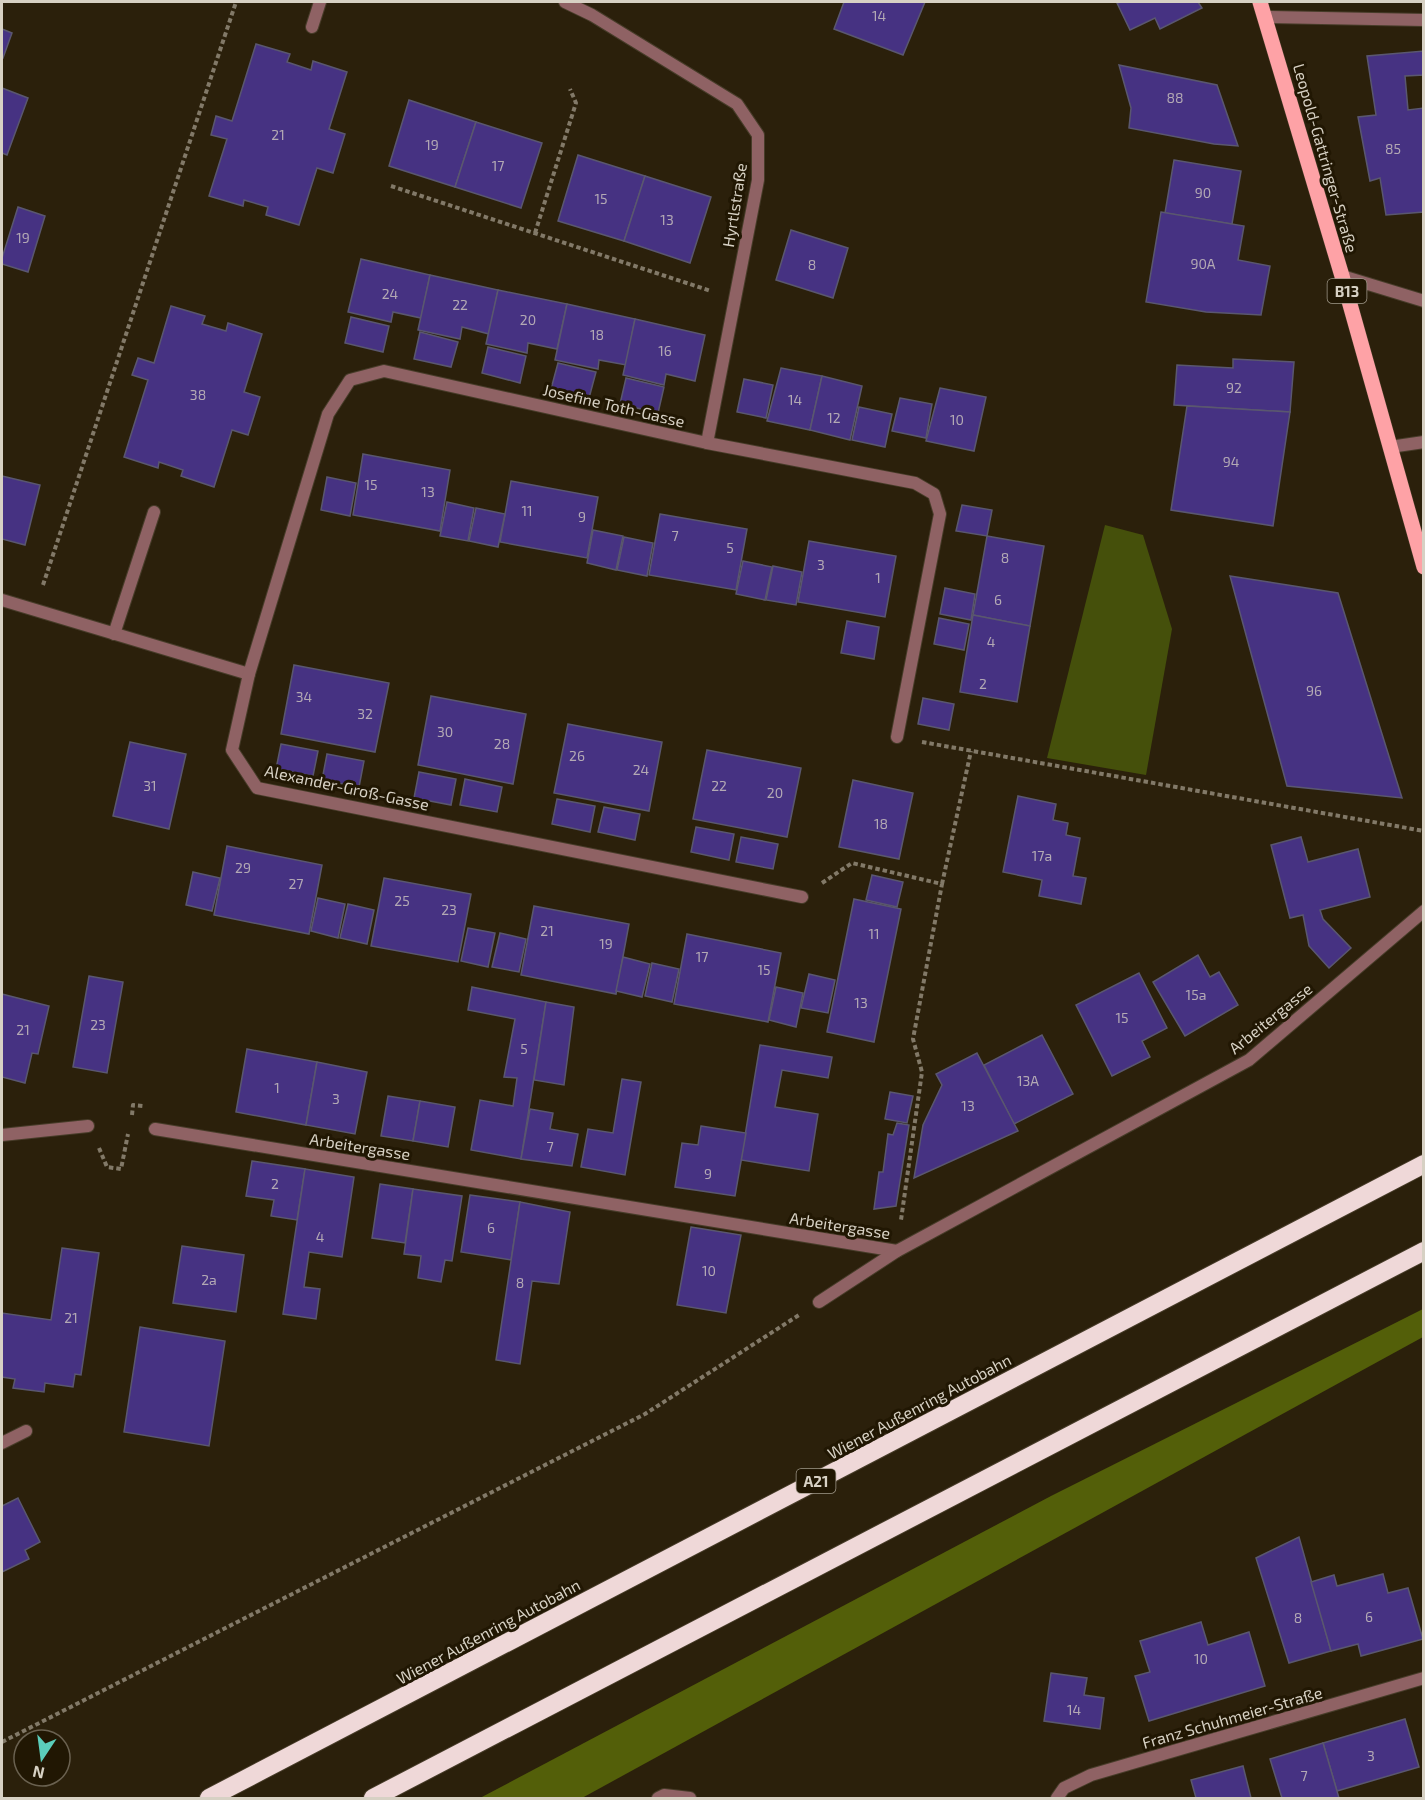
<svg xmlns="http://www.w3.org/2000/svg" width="1425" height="1800" viewBox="0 0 1425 1800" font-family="'Exo 2',sans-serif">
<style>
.green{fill:#45500b}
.forest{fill:#535f09}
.building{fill:#463282;stroke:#5a576f;stroke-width:1.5}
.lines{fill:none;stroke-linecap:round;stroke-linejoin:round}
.lane-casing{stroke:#473c29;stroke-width:14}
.street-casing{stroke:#473c29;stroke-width:14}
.primary-casing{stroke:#473c29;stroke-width:16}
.highway-casing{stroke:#473c29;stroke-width:20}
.path{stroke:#827968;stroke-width:4;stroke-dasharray:4.5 3;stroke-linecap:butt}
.lane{stroke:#8f6264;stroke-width:12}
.street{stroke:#8f6264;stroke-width:12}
.primary{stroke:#fea2a6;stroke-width:15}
.highway{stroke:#efd8d8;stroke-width:18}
.labels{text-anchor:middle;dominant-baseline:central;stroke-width:6;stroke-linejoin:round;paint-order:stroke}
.number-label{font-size:14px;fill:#b3a9b4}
.shield{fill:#211703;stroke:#a0998a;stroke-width:1.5}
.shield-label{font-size:15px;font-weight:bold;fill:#d7d1c4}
.street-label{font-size:16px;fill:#d7d1c4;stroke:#211703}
</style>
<rect width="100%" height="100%" fill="#2b200b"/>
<path class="green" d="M1105 525 1143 535 1172 629 1146 775 1047 758Z"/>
<path class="forest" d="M1423 1309V1337L582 1798H480L1051 1496Z"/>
<g class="building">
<path d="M844 2H925L903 55 834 29Z"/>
<path d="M1121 2H1198L1202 8 1160 29 1155 18 1130 30 1117 3Z"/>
<path d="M2 29 12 33 3 58 2 57Z"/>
<path d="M256 44 290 54 287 62 311 70 313 61 347 72 329 129 345 134 333 173 317 168 299 225 266 215 268 207 244 200 243 206 209 196 227 139 211 135 216 116 232 121Z"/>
<path d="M1424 51V75L1405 76 1408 110 1424 108V212L1386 215 1380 178 1370 181 1358 117 1376 115 1367 56Z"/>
<path d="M1119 65 1217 85 1238 146 1214 144 1129 128 1131 108Z"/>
<path d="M2 88 28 98 7 155 2 153Z"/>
<path d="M409 100 476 122 455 187 389 166Z"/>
<path d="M476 122 542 143 521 208 455 187Z"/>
<path d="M578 155 645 176 624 241 558 221Z"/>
<path d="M1174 160 1241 171 1232 224 1165 213Z"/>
<path d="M645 176 711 197 690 263 624 241Z"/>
<path d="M18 207 45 216 28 272 2 264V258Z"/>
<path d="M1161 212 1244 226 1238 260 1270 266 1261 315 1206 312 1146 302Z"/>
<path d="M791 230 848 248 833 298 776 280Z"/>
<path d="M361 259 430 275 421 318 393 312 391 322 348 312Z"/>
<path d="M430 275 498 290 489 334 462 327 460 339 418 330Z"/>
<path d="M498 290 567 304 557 349 528 343 527 353 486 344Z"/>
<path d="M567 304 635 319 626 365 599 360 598 369 555 360Z"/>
<path d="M171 306 205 316 202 324 226 331 228 323 262 334 244 392 260 397 248 435 232 430 214 487 181 476 183 470 159 462 158 468 124 457 148 380 132 375 138 358 154 363Z"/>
<path d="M351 317 389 326 383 352 345 343Z"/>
<path d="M635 319 705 335 695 381 666 374 664 385 623 375Z"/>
<path d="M420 332 458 342 451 367 414 359Z"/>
<path d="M488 347 526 356 520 383 482 373Z"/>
<path d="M1233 359 1294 362 1290 412 1174 405 1177 365 1233 368Z"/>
<path d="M558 363 596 372 589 398 551 389Z"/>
<path d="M781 368 822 376 810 430 767 421Z"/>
<path d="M822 376 862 386 850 440 810 430Z"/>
<path d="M626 378 664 387 658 413 620 404Z"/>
<path d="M744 379 773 385 766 418 737 412Z"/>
<path d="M940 388 986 397 974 451 926 441Z"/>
<path d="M900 398 932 404 926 438 892 431Z"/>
<path d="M1187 406 1290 412 1273 526 1171 510Z"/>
<path d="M859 407 892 414 885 447 852 440Z"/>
<path d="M363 454 450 470 440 531 353 515Z"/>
<path d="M2 476 40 485 25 545 2 539Z"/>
<path d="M327 477 356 483 350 516 321 510Z"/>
<path d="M511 481 598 497 587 558 500 542Z"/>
<path d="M447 502 474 508 468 541 440 536Z"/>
<path d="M962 505 992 510 987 536 956 531Z"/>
<path d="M476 508 505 514 498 547 469 541Z"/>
<path d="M660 514 747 529 736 590 649 575Z"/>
<path d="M593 530 623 536 616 570 587 563Z"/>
<path d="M987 536 1044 546 1030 626 973 615Z"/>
<path d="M624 537 653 543 647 576 617 570Z"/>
<path d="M809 541 896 556 885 617 798 602Z"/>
<path d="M743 561 772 567 765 600 736 594Z"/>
<path d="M773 566 802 572 796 605 766 600Z"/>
<path d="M1230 576 1338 593 1402 798 1287 786Z"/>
<path d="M945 588 975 594 971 620 940 614Z"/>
<path d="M973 615 1030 626 1017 702 960 692Z"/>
<path d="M939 618 969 624 964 650 934 644Z"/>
<path d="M847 621 879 627 874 659 841 653Z"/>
<path d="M294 665 389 683 375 752 281 734Z"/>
<path d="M431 696 526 714 513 784 418 765Z"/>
<path d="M923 698 954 704 949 730 918 724Z"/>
<path d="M568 724 662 742 649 811 554 793Z"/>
<path d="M130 742 186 754 169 829 113 816Z"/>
<path d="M281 744 318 751 313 776 276 769Z"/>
<path d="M707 750 801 768 787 837 693 819Z"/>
<path d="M327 754 364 761 359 787 322 780Z"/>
<path d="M419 772 456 779 451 805 414 798Z"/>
<path d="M465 779 502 787 497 812 460 805Z"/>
<path d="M853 780 913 793 899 859 839 847Z"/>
<path d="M1018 796 1056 804 1053 820 1068 823 1066 835 1080 838 1073 876 1086 878 1081 904 1039 896 1042 880 1003 872Z"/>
<path d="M557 799 595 806 590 832 552 824Z"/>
<path d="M604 807 640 814 635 840 598 832Z"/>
<path d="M696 827 734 834 729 860 691 852Z"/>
<path d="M741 837 778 844 773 869 736 862Z"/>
<path d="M1301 837 1308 862 1358 849 1370 897 1320 910 1323 919 1351 948 1329 968 1309 946 1303 915 1290 918 1271 845Z"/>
<path d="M227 846 322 865 309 934 214 915Z"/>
<path d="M193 872 220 878 212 911 186 905Z"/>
<path d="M872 875 903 882 897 907 866 900Z"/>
<path d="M384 878 471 894 458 962 371 946Z"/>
<path d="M318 898 345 904 338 938 311 931Z"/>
<path d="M854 899 901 909 874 1042 827 1032Z"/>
<path d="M348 904 374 910 367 944 340 938Z"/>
<path d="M534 906 629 924 616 994 521 975Z"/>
<path d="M468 928 495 933 488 967 461 961Z"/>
<path d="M500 933 526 939 519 972 492 967Z"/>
<path d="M687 934 781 953 768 1022 674 1004Z"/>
<path d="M1198 955 1210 977 1219 972 1238 1005 1185 1036 1153 982Z"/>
<path d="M623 957 650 964 642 997 616 991Z"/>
<path d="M652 963 679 969 672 1002 645 996Z"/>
<path d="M1139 973 1167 1028 1142 1041 1150 1057 1112 1076 1076 1005Z"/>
<path d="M809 974 835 980 828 1013 801 1008Z"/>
<path d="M89 976 123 982 107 1073 73 1067Z"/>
<path d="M472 987 546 1002 521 1159 471 1150 480 1100 513 1106 517 1078 504 1077 515 1019 468 1010Z"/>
<path d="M776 987 803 993 796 1027 769 1020Z"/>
<path d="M2 994 49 1006 38 1054 32 1053 25 1083 2 1077Z"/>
<path d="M546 1002 574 1007 564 1085 534 1080Z"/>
<path d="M1042 1035 1073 1094 1014 1124 984 1065Z"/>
<path d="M760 1045 832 1057 828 1078 782 1070 775 1107 818 1114 809 1171 741 1160Z"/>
<path d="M247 1049 317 1062 306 1125 236 1112Z"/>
<path d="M977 1053 1018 1131 914 1178 923 1125 942 1085 936 1074Z"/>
<path d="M317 1062 367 1072 355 1134 306 1125Z"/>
<path d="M622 1079 641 1082 625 1175 581 1167 588 1129 613 1133Z"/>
<path d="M890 1092 913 1096 907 1123 885 1119Z"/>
<path d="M388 1096 420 1101 413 1141 381 1136Z"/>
<path d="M420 1101 455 1107 448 1147 413 1141Z"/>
<path d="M530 1109 553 1113 550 1129 578 1134 572 1166 521 1159Z"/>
<path d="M897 1123 909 1125 896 1206 874 1209 879 1172H883L888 1134 893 1135Z"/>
<path d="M701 1126 746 1133 735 1196 675 1187 682 1143 698 1145Z"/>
<path d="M252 1161 305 1169 297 1220 271 1216 274 1200 246 1196Z"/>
<path d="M305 1169 354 1177 342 1257 309 1252 304 1287 320 1289 316 1319 283 1314Z"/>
<path d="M380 1184 413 1189 405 1243 372 1238Z"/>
<path d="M413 1189 462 1196 452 1261 445 1260 441 1282 418 1278 421 1256 404 1254Z"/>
<path d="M470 1195 520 1202 511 1260 461 1252Z"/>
<path d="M520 1202 570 1212 559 1284 532 1281 520 1364 496 1360Z"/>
<path d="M691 1227 741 1235 726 1313 677 1305Z"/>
<path d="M182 1246 244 1255 236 1312 173 1303Z"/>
<path d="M62 1248 99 1253 81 1375 75 1374 73 1387 45 1383 44 1392 13 1388 15 1379 2 1377V1313L51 1320Z"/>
<path d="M140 1327 225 1341 209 1446 124 1432Z"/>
<path d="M18 1498 40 1542 25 1550 29 1559 2 1572V1506Z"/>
<path d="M1299 1537 1331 1651 1289 1663 1256 1558Z"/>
<path d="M1383 1574 1388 1593 1408 1588 1423 1639 1361 1656 1358 1644 1331 1651 1311 1582 1334 1575 1337 1586Z"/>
<path d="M1201 1622 1208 1645 1249 1632 1265 1686 1149 1721 1135 1676 1150 1672 1140 1641Z"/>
<path d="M1051 1673 1087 1678 1084 1695 1104 1698 1100 1729 1044 1721Z"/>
<path d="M1405 1719 1419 1767 1337 1791 1323 1743Z"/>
<path d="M1323 1743 1339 1798H1282L1270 1759Z"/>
<path d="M1243 1766 1251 1798H1196L1191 1780Z"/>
</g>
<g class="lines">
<g class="lane-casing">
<g id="lane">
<path d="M312 27 320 2"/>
<path d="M1342 276 1424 301"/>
<path d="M1390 447 1424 442"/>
<path d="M114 634 154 512"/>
</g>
</g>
<g class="street-casing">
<g id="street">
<path d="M565 2 592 15 737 104 758 135V180L707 443"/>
<path d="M1266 17 1424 20"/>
<path d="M2 600 249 674"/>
<path d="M802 897 257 788 232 750 249 674 328 414 350 380 384 371 707 443 915 483 934 494 940 514 897 737"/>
<path d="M155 1129 897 1251"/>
<path d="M2 1135 88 1126"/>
<path d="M819 1302 897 1251 1249 1060 1424 911"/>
<path d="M2 1443 26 1431"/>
<path d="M658 1798 664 1795 690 1798"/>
<path d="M1057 1798 1064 1788 1091 1775 1424 1678"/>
</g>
</g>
<g class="primary-casing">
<path id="primary" d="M1260 2 1342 276 1424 567"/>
</g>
<g class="highway-casing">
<g id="highway">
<path d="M209 1798 1424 1164"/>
<path d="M373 1798 1424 1251"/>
</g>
</g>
<g class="path">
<path d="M391 186 711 291"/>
<path d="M535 233 576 103 570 89"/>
<path d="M43 585 236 2"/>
<path d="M922 742 1424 831"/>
<path d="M822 883 852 863 942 884 913 1039 922 1072 901 1220"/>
<path d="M942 884 971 751"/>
<path d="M132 1115 133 1105 143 1106"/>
<path d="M99 1148 107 1167 121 1169 128 1134"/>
<path d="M2 1742 645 1414 799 1315"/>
</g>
<use href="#lane" class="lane"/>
<use href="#street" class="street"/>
<use href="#primary" class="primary"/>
<use href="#highway" class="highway"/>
</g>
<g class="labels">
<g class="number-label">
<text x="879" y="15">14</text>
<text x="1175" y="97">88</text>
<text x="278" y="134">21</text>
<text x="432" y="144">19</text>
<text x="1393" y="148">85</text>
<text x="498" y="165">17</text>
<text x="1203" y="192">90</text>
<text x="601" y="198">15</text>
<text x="667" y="219">13</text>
<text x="23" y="237">19</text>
<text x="1203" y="263">90A</text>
<text x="812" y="264">8</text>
<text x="390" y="293">24</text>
<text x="460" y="304">22</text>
<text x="528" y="319">20</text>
<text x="597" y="334">18</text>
<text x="665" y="350">16</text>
<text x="1234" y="387">92</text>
<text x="198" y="394">38</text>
<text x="795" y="399">14</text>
<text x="834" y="417">12</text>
<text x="957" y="419">10</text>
<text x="1231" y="461">94</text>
<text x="371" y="484">15</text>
<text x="428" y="491">13</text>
<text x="527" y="510">11</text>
<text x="582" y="516">9</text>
<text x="675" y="535">7</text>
<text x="730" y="547">5</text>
<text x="1005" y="557">8</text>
<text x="821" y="564">3</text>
<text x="878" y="577">1</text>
<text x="998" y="599">6</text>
<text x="991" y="641">4</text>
<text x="983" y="683">2</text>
<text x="1314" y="690">96</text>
<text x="304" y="696">34</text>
<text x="365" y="713">32</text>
<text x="445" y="731">30</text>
<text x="502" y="743">28</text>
<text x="577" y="755">26</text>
<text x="641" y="769">24</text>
<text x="150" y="785">31</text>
<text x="719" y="785">22</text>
<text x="775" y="792">20</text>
<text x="881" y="823">18</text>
<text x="1042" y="855">17a</text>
<text x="243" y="867">29</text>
<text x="296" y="883">27</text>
<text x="402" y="900">25</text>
<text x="449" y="909">23</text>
<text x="547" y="930">21</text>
<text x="874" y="933">11</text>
<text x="606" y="943">19</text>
<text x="702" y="956">17</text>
<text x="764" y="969">15</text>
<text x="1196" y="994">15a</text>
<text x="861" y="1002">13</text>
<text x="1122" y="1017">15</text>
<text x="98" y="1024">23</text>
<text x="23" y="1029">21</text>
<text x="524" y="1048">5</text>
<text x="1028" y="1080">13A</text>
<text x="277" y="1087">1</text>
<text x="336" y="1098">3</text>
<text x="968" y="1105">13</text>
<text x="550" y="1146">7</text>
<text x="708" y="1173">9</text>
<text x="275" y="1183">2</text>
<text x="491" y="1227">6</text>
<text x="320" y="1236">4</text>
<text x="709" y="1270">10</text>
<text x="209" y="1279">2a</text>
<text x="520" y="1282">8</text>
<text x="71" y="1317">21</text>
<text x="1369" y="1616">6</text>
<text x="1298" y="1617">8</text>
<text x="1201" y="1658">10</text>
<text x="1074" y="1709">14</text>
<text x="1371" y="1755">3</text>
<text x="1304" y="1775">7</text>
</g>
<g class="shield">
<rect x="1327.5" y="279" width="39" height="24" rx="4.5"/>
<rect x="796.5" y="1469" width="39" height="24" rx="4.5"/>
</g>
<g class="shield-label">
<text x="1347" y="291">B13</text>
<text x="816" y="1481">A21</text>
</g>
<g class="street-label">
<text transform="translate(1326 158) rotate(74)">Leopold-Gattringer-Straße</text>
<text transform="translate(734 205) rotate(-81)">Hyrtlstraße</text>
<text transform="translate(614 405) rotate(13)">Josefine Toth-Gasse</text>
<text transform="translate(347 787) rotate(12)">Alexander-Groß-Gasse</text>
<text transform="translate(1270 1018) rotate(-39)">Arbeitergasse</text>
<text transform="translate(360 1146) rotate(9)">Arbeitergasse</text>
<text transform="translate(840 1225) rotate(9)">Arbeitergasse</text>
<text transform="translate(919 1406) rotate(-28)">Wiener Außenring Autobahn</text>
<text transform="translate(488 1631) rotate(-28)">Wiener Außenring Autobahn</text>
<text transform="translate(1232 1717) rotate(-16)">Franz Schuhmeier-Straße</text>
</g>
</g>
<rect width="1425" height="1800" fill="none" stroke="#d7d1c4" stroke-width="6"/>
<g transform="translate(42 1758) rotate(193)"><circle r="28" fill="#211703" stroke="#6a6150" stroke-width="1.5"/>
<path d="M0-4.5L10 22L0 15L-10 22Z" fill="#5bcebb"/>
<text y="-9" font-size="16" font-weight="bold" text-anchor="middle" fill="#d7d1c4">N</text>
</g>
</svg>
